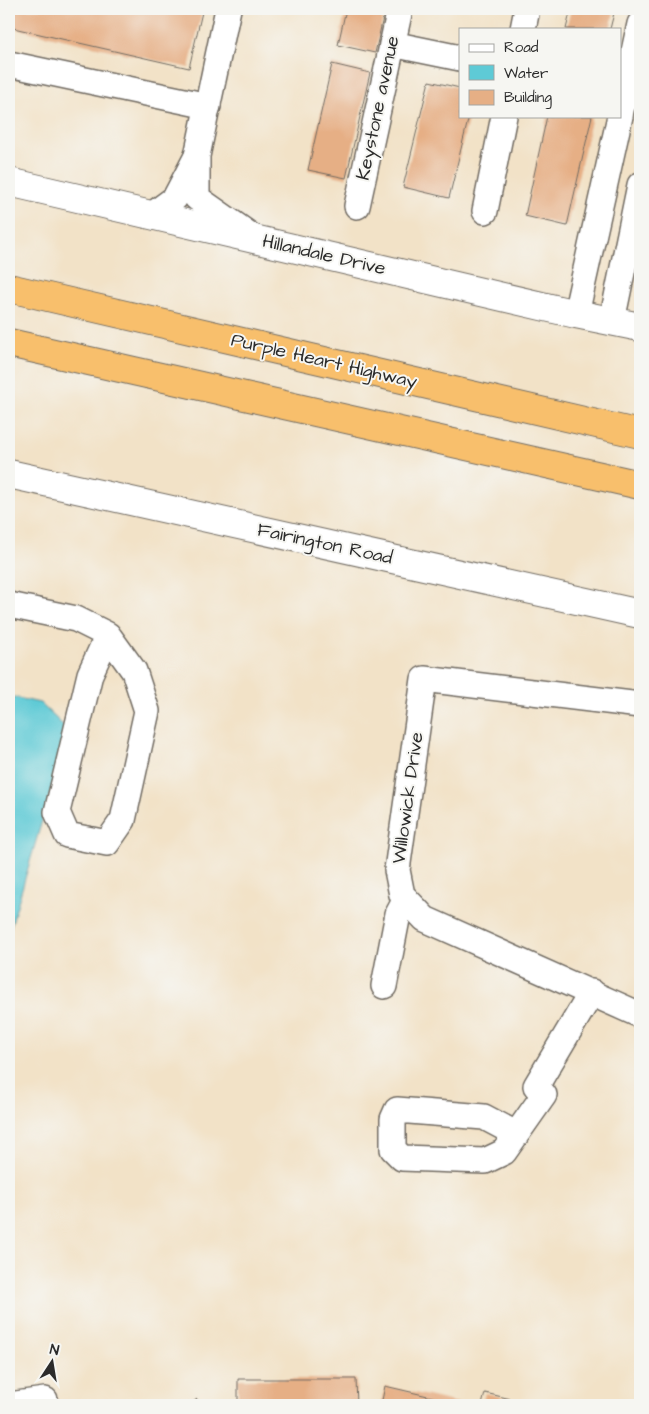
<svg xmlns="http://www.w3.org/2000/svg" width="649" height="1414" viewBox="0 0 649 1414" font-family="'Architects Daughter',sans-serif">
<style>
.water{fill:#5ecad6;stroke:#447a80}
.building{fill:#e6af85}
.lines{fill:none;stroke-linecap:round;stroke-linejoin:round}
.minor-casing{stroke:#716b62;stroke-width:28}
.tertiary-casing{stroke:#716b62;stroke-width:30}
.motorway-casing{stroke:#716b62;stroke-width:30}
.minor{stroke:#fff;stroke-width:25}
.tertiary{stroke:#fff;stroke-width:28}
.motorway{stroke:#f8bf6c;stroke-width:28}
.labels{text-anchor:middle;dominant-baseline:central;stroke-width:4;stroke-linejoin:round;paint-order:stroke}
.street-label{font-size:19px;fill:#2b2b2b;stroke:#f6f6f2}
</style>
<rect width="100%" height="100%" fill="#f6f6f2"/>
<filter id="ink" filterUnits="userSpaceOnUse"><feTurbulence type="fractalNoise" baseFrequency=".02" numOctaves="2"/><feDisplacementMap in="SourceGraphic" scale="10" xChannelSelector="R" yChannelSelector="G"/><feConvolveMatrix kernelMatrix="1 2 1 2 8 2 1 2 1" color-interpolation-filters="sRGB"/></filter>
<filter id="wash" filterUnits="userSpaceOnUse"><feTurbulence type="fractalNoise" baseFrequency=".0096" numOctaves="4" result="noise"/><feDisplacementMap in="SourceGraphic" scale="20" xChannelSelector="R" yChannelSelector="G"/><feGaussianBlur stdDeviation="1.12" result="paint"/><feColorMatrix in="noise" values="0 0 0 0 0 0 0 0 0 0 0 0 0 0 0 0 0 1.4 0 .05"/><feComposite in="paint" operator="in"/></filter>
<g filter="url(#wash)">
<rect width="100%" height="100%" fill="#f2e2c7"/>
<path class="water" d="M9 696 40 703 66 728 61 756 9 933Z"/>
<g id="blocks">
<g class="building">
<path d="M9 9H189L202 12 189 68 9 27Z"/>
<path d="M346 9H385L375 53 338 45Z"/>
<path d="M571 9H615L610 29H566Z"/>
<path d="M332 64 370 73 346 178 308 170Z"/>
<path d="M429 81 460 88V116H469L449 198 403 187Z"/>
<path d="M547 116H592L567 226 525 216Z"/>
<path d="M238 1379H356L357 1405H238Z"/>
<path d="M385 1386 462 1404V1405H381Z"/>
<path d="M485 1393 533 1404V1405H482Z"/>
<path d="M197 1399 202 1405H189Z"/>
</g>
</g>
</g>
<g filter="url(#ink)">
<use href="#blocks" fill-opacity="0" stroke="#716b62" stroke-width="1"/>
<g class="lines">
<g class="minor-casing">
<g id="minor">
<path d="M228 9 197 156V198L254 238"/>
<path d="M523 29 527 9"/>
<path d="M392 44 460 58"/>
<path d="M9 64 208 106"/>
<path d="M620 115 640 24"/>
<path d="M357 206 400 9"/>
<path d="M485 211 504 116"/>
<path d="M152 215 175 198 196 158"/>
<path d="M576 314 620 116"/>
<path d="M612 321 640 185"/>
<path d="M9 605 76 619 108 635 134 671 147 711 123 820 107 843 67 835 57 812 90 674 108 635"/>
<path d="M640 705 424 679 397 870 402 895 425 919 640 1015"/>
<path d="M384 986 398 914 406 899"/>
<path d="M516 1134 484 1117 397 1110 393 1119V1149L402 1158 485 1161 504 1152 544 1095 536 1086 592 992"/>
<path d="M9 1405 45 1400"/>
</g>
</g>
<g class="tertiary-casing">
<g id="tertiary">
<path d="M9 182 576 314 640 327"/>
<path d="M9 474 640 614"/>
</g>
</g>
<g class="motorway-casing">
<g id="motorway">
<path d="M9 288 640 434"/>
<path d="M9 343 640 485"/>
</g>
</g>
<use href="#minor" class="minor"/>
<use href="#tertiary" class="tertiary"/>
<use href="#motorway" class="motorway"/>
</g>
</g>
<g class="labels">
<g class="street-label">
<text transform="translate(378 108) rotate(-78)">Keystone avenue</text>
<text transform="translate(324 255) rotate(13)">Hillandale Drive</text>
<text transform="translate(324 361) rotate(13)">Purple Heart Highway</text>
<text transform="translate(325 544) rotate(12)">Fairington Road</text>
<text transform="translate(408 798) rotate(-82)">Willowick Drive</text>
</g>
</g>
<rect width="649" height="1414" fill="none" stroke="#f6f6f2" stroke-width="30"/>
<rect x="459" y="28" width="162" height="90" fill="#f6f6f2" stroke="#a5a5a2"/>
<rect x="469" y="44" width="25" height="8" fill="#ffffff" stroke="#a5a5a2"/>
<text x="504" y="52" font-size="15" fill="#2b2b2b">Road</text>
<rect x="469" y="65" width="25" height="15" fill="#5ecad6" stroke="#a5a5a2"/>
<text x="504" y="78" font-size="15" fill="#2b2b2b">Water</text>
<rect x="469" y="90" width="25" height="15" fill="#e6af85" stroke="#a5a5a2"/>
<text x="504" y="102" font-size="15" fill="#2b2b2b">Building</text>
<g transform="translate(52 1362) rotate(12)" stroke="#f6f6f2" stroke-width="4" paint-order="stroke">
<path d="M0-4L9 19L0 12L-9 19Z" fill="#2b2b2b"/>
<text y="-8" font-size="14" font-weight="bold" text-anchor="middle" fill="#2b2b2b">N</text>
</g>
</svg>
